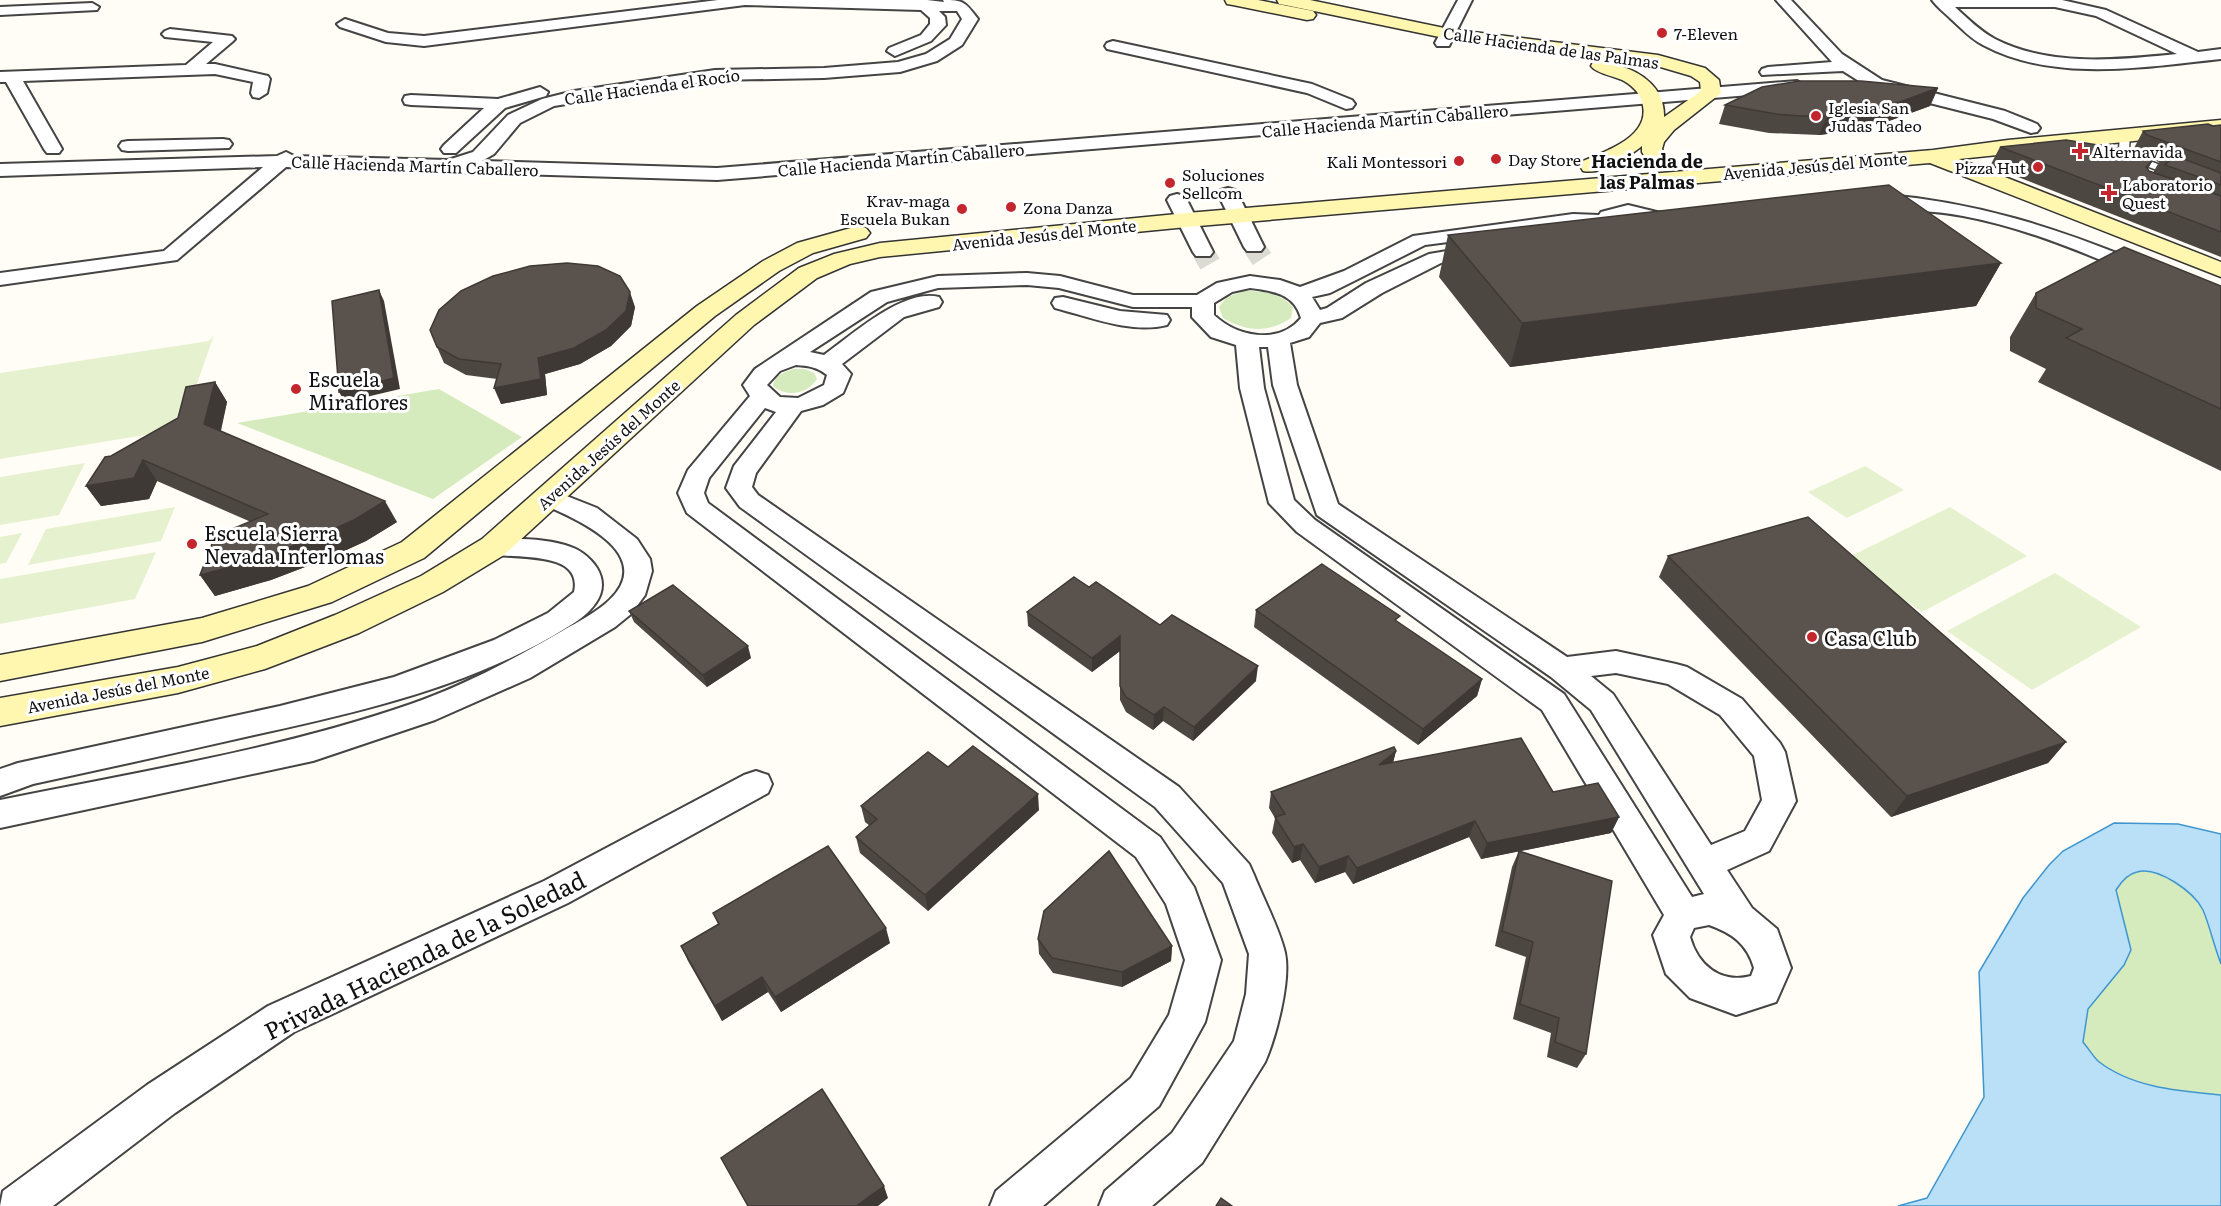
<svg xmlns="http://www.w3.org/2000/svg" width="2221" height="1206" viewBox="0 0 2221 1206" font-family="Literata,serif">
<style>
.green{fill:#d5ebbd}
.pitch{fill:#e6f2cf}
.water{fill:#b9e0f7;stroke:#3f96cf;stroke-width:1.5}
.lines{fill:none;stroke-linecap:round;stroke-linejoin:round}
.street-tunnel{stroke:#dbdad3;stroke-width:22;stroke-dasharray:22 11;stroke-linecap:butt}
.lane-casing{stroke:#444;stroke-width:3}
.street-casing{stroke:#444;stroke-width:4}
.secondary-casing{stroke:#333;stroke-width:3}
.lane{fill:#fff;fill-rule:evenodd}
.street{fill:#fff;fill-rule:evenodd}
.secondary{fill:#fff6b0;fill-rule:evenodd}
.wall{fill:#4d4742;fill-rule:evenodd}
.shaded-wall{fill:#3f3936}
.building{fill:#5a524d;stroke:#3f3936;stroke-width:1.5}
.poi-dot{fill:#c4262e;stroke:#fff;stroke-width:2}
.labels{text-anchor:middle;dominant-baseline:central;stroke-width:6;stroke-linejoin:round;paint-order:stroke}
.far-poi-label{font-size:16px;fill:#111;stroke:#fff;text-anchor:start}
.far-street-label{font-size:16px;fill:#111;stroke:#fff}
.far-neighbourhood-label{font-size:18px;font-weight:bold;fill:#111;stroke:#fff}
.poi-label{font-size:20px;fill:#111;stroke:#fff;text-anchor:start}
.near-street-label{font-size:24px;fill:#111;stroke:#fff}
</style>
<rect width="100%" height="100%" fill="#fffdf5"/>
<g class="green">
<path d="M1244 291C1264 291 1278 292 1293 307L1291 318C1269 333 1246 332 1223 318L1219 307 1227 297Z"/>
<path d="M793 369H805L814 373 817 379C807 394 787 398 773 386 775 375 783 373 793 369Z"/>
<path d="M439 389 522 437 433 499 237 423Z"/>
<path d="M2138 871 2158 873 2186 889 2202 909 2221 964V1095C2180 1091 2133 1087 2098 1061 2093 1057 2088 1048 2083 1043L2088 1009 2124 965 2120 907 2116 889 2124 879Z"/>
</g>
<g class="pitch">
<path d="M214 335 181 429 0 459V373L209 341Z"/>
<path d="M85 463 59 515 0 525V477Z"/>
<path d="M1865 466 1904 490 1847 518 1808 492Z"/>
<path d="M175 507 161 541 28 565 46 529Z"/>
<path d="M1950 507 2027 556 1922 612 1845 559Z"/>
<path d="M22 533 6 563 0 564V537Z"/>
<path d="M156 552 135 599 0 624V579Z"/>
<path d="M2055 573 2141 627 2032 690 1947 631Z"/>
</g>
<path class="water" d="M2114 823 2178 824 2221 834V964C2214 946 2210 927 2203 910 2194 892 2158 866 2137 872 2127 874 2121 882 2116 890L2131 950 2124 965 2088 1009 2083 1042C2088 1048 2093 1056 2098 1061 2132 1088 2180 1091 2221 1095V1206H1898L1927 1198 1984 1097 1979 972 2023 898 2049 865 2063 851Z"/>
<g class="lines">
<g class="street-tunnel">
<path d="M1254 247 1262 259"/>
<path d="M1203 252 1210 264"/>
</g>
<g class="lane-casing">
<path id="lane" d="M2125 132 2130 135 2129 149 2134 155 2176 171V175H2170L2128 159 2119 149 2120 135Z"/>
</g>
<g class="street-casing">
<g id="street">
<path d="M718 0H927L944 2 943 0C964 0 965 2 978 19L962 45 937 61 900 72 824 78 715 80 554 106 520 123 494 154 482 161 717 168 1797 81 1805 86 1797 91 717 180 286 167 177 260 0 285V273L164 251 263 167 0 176V164L277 156 286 152 294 156 448 160 473 152 508 115 542 99 574 91 715 70 824 68 898 62 926 54 950 39 962 19 957 11H939L945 17 946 25 931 41 895 56 887 51 889 48 921 35 930 24V18L921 10 745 5 424 46 386 42 340 27 337 24 345 19 388 33 424 36Z"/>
<path d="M1458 0H1472L1449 46H1437L1435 43Z"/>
<path d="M1776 0H1791L1842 54 1882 80 2005 111 2037 124 2040 128 2037 132 2031 133 1993 119 1870 88 1843 71 1762 75 1760 72 1762 69 1768 67 1832 62Z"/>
<path d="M1932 0H2062L2106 10 2198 52 2221 49V59C2145 67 2054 83 1983 45 1971 39 1961 28 1951 19 1945 13 1937 7 1932 0ZM1955 7H2055L2096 16 2177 54C2118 60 2050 67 1995 39 1980 31 1967 18 1955 7Z"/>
<path d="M92 3 99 7 97 10 0 15V7Z"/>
<path d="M170 29 232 36 235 39 232 42 206 64H215L268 76 270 79 267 93 259 98 253 97 251 93 253 82 215 74 23 81 62 149 59 153H47L44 149 6 82H0V72L186 65 213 42 165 37 162 34 165 31Z"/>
<path d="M1113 41 1312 84 1352 100 1355 104 1352 108 1346 109 1307 93 1107 49 1105 46 1107 43Z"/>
<path d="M540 87 548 92 546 96 505 108 456 153H444L441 149 444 145 484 108 411 105 405 104 403 100 405 96 411 95 498 99Z"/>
<path d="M223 139 229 140 232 144 229 148 128 151 122 150 119 146 122 142 128 141Z"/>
<path d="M1228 188 1235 190 1238 194 1264 247 1261 251H1247L1244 247 1218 194 1221 190Z"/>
<path d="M1177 194 1184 196 1187 200 1213 252 1210 256H1196L1193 252 1167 200 1170 196Z"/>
<path d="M1878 194C1978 202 2057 228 2149 266L2152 270 2149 274 2142 276 2135 274C2079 251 2023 227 1963 216 1933 210 1901 211 1871 204L1868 200 1871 196Z"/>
<path d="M1628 205 1665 214 1682 231 1674 242 1650 249 1613 240 1596 227 1573 226 1425 245 1358 279 1330 293 1312 297 1320 310 1327 308 1366 283 1429 254 1483 245 1490 247 1493 251 1490 255 1441 263 1382 293 1342 318 1320 323 1309 337 1290 343 1297 385 1338 504 1567 657 1616 651 1676 664 1687 667 1742 699 1780 743 1785 752 1796 801 1769 851 1727 870 1752 908 1777 929 1791 968 1776 1002 1736 1015 1690 998 1666 974 1653 935 1664 915 1542 710 1297 532 1269 503 1240 388 1236 345 1211 337 1192 317V307H1133L1059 288 1027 285 938 288 887 302 810 352 824 355C852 335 903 288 939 297L942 302 939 307 904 317 842 364 851 374 843 393 823 405 801 411 756 473 752 487 758 495 1179 787 1249 864 1254 875C1263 898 1280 930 1285 953 1291 980 1276 1037 1265 1062L1202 1163 1152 1206H1099L1105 1191 1172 1133 1234 1041 1246 994 1249 954 1223 883 1155 807 740 507 726 488 734 466 776 412 765 408 709 478 704 493 708 503 1160 837 1194 887 1221 960 1205 1022 1159 1106 1043 1206H990L996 1191 1131 1078 1169 1015 1185 960 1166 904 1136 857 687 513 678 493 688 470 750 396 743 385 755 369 871 292 938 276 1027 273 1060 276 1133 295H1197L1217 283 1250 276 1280 280 1300 287 1344 271 1413 236 1573 214 1599 215 1601 212ZM1628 217 1646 220 1662 231C1649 244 1627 234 1614 224L1615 220ZM1250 288C1272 291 1294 293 1301 318 1279 345 1237 337 1214 315V303L1232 292ZM1259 347H1268L1273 385 1317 515 1551 677 1591 710 1704 894 1692 897 1564 694 1315 520 1294 500 1264 388ZM796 365C809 366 817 367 827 375L824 385 798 398 780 397 767 385 780 371ZM1616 673 1668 684 1720 715 1754 756 1762 800 1745 831 1711 845 1613 694 1591 676ZM1709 925C1732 933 1747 944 1754 968L1751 976C1720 984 1698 965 1690 937L1694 928Z"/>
<path d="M1063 297 1120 311 1167 315 1170 320 1167 325C1131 334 1090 317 1055 308L1052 303 1055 298Z"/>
<path d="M549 489 597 508 637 539 650 559 652 571 645 595 631 614 615 627 530 678 435 720 313 761 0 828V800C137 772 278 750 411 704 463 686 514 659 562 631 585 618 638 593 621 558 610 533 563 513 540 503L536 497 540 491Z"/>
<path d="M493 538C517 539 541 538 565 545 579 549 589 556 597 568 613 595 587 616 566 628 473 686 360 712 254 735 180 752 107 768 33 784L0 796V769L18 763 280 706 394 677 494 640 548 613 574 592C584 548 508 560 483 553L479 547 483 541Z"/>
<path d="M756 771 768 775 772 784 768 793 568 903 294 1032 175 1113 53 1206H0L3 1191 147 1085 268 1006 544 881 744 775Z"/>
</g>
</g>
<g class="secondary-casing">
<g id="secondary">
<path d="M1225 0H1258L1313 11 1316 15 1313 19 1307 20 1233 5 1227 4Z"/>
<path d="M1277 0H1310L1449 29 1658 55 1705 68 1719 80 1721 93 1674 130 1664 142 1662 149 1666 158 1662 162 1655 164 1648 162 1642 152V146C1628 157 1602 175 1583 171L1580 166 1583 161C1606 151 1649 137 1643 106 1641 94 1634 87 1624 81 1615 76 1597 74 1591 66L1593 62C1602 60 1609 62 1617 65 1642 72 1665 88 1664 117L1701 91 1700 82 1691 76 1657 66 1449 39 1285 5 1279 4Z"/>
<path d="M2221 120V132L1959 159 2221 262V277L1930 163 1187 227 880 257 850 264 817 278 754 325 504 555 443 592 359 633 265 669 178 693 0 726V698L178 667 257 646 335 615 421 576 482 539 736 315 799 268 834 254 880 243 1187 213 1933 150 2008 140Z"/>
<path d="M858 226 866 228 870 233 866 238 813 253 779 271 715 316 424 558 332 602 202 642 0 681V655L202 618 308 586 402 542 697 306 763 261 797 243Z"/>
</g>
</g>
<use href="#lane" class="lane"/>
<use href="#street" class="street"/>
<use href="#secondary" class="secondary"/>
</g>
<g class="wall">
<path d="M1938 88 1930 106 1867 129 1819 135 1769 133 1719 124 1725 105Z"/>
<path d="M2221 125V257L1990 166 2000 147 2133 150 2143 131ZM2153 160 2159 162 2154 171V173L2149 171 2148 169Z"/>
<path d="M1448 235 2001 263 1976 306 1510 367 1439 277Z"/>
<path d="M2221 286V471L2038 382 2046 369 2010 351V337L2036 293Z"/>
<path d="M635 307 631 326 611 346 580 364 545 374 547 395 501 404 497 379 466 375 444 363 437 347Z"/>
<path d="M215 382 227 402 221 431 397 522 366 541 331 557 271 580 215 596 200 575 251 522 157 481 149 499 101 506 86 486 111 456 178 418Z"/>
<path d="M1668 556 2066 742 2048 763 1891 817 1659 577Z"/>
<path d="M1089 587 1160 625 1256 681 1193 741 1163 721 1153 730 1126 712 1120 700V651L1092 672 1028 626 1027 612Z"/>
<path d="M1256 610 1398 623 1482 679 1477 696 1418 745 1254 627Z"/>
<path d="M629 611 751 658 707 687 634 622Z"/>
<path d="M1396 751 1393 762 1553 792 1619 817 1611 833 1520 851 1586 1054 1577 1068 1547 1057 1551 1033 1513 1019 1526 957 1495 946 1512 867 1519 851 1481 859 1469 837 1353 884 1345 872 1315 883 1300 860 1292 863 1272 833 1275 818 1269 808 1271 792Z"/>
<path d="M948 767 1039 810 928 911 860 853 856 837 870 826 865 822 861 806Z"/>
<path d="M713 913 890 943 781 1012 768 992 722 1021 688 961 681 946 718 924Z"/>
<path d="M1038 939 1172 946 1171 961 1122 987 1053 973 1039 954Z"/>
</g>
<g class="shaded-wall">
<path d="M1938 88 1930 106 1867 129 1819 135 1827 116Z"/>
<path d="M2001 263 1976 306 1510 367 1522 323Z"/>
<path d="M379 290 384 301 400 389 345 402 339 392Z"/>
<path d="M630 292 635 307 631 326 611 346 580 364 545 374 547 395 501 404 494 388 538 358Z"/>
<path d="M215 382 227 402 217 444 204 424Z"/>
<path d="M143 460 157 481 149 499 101 506 86 486Z"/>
<path d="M385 501 397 522 366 541 331 557 271 580 215 596 200 575Z"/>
<path d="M1120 636V651L1092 672V658Z"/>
<path d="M748 646 751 658 707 687 703 675Z"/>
<path d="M1258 666 1256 681 1193 741 1194 727Z"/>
<path d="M1482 679 1477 696 1418 745 1423 729Z"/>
<path d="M1164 707 1163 721 1153 730 1154 715Z"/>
<path d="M2066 742 2048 763 1891 817 1907 796Z"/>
<path d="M1396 751 1392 767 1379 765Z"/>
<path d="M1038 794 1039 810 928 911 925 895Z"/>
<path d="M1619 817 1611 833 1481 859 1487 843Z"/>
<path d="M1475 821 1469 837 1353 884 1357 868Z"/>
<path d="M1303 844 1300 860 1292 863 1294 847Z"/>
<path d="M1348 856 1345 872 1315 883 1319 867Z"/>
<path d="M886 928 890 943 781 1012 775 997Z"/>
<path d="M1172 946 1171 961 1122 987V972Z"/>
<path d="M762 977 768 992 722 1021 715 1006Z"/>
<path d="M884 1186 888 1198 878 1206H856Z"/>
</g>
<g class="building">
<path d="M1799 81H1861L1938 88 1875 111 1827 116H1801L1776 114 1725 105 1762 87Z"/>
<path d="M2208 124 2213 126 2221 125V162L2147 135 2143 131Z"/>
<path d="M2066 140 2136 151 2153 156 2154 159 2146 167 2149 171 2221 196V232L2000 147Z"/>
<path d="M2165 152 2221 173V185L2165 165 2169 161Z"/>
<path d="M1889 185 2001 263 1522 323 1448 235Z"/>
<path d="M2124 247 2221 286V409L2066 338 2082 329 2036 308V293Z"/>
<path d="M567 263 598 266 620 276 630 292 626 311 606 330 574 348 538 358 541 379 494 388 501 364 459 359 437 347 430 330 439 310 461 291 493 276 530 266Z"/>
<path d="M379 290 394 378 339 392 332 301Z"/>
<path d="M215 382 204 424 385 501 354 520 318 536 257 560 200 575 215 536 268 514 143 460 134 478 86 486 105 457 111 456 178 418 186 387Z"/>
<path d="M1808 517 2066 742 1907 796 1668 556Z"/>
<path d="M1322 564 1400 616 1395 620 1482 679 1423 729 1256 610Z"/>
<path d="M1074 577 1089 587 1096 582 1160 625 1172 615 1258 666 1194 727 1164 707 1154 715 1126 697 1120 686V636L1092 658 1027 612Z"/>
<path d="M673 585 748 646 703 675 629 611Z"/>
<path d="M1521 738 1553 792 1598 783 1619 817 1487 843 1475 821 1357 868 1348 856 1319 867 1303 844 1294 847 1275 817 1285 814 1271 792 1394 747 1396 751 1379 765Z"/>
<path d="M973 746 1038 794 925 895 856 837 877 819 861 806 928 752 948 767Z"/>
<path d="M828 846 886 928 775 997 762 977 715 1006 681 946 719 924 713 913Z"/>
<path d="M1109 851 1172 946 1122 972 1052 958 1038 939 1044 911Z"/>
<path d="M1519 851 1612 881 1586 1054 1555 1042 1559 1018 1520 1004 1533 942 1502 931Z"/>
<path d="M822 1089 884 1186 856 1206H748L721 1158Z"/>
<path d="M1221 1198 1232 1206H1216Z"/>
</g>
<g class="poi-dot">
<circle cx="1662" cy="33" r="6"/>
<circle cx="1816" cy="116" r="6"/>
<path d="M2077 142h6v6h6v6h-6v6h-6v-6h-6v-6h6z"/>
<circle cx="1496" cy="159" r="6"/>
<circle cx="1459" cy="161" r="6"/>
<circle cx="2038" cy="167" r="6"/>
<circle cx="1170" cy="183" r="6"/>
<path d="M2106 184h6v6h6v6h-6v6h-6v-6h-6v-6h6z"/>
<circle cx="1011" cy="207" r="6"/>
<circle cx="962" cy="209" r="6"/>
<circle cx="296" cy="389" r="6"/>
<circle cx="192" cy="544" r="6"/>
<circle cx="1812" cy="637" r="6"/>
</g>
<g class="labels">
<g class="far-poi-label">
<text x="1674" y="33">7-Eleven</text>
<text x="1828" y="107">Iglesia San<tspan x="1828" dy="18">Judas Tadeo</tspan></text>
<text x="2092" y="151">Alternavida</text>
<text x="1508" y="159">Day Store</text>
<text x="1447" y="161" text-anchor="end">Kali Montessori</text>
<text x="2026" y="167" text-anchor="end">Pizza Hut</text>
<text x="1182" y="174">Soluciones<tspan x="1182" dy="18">Sellcom</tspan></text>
<text x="2122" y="184">Laboratorio<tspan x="2122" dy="18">Quest</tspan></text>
<text x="950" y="200" text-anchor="end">Krav-maga<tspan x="950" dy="18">Escuela Bukan</tspan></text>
<text x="1023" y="207">Zona Danza</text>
</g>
<g class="far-street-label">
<text transform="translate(1551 47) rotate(8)">Calle Hacienda de las Palmas</text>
<text transform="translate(652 86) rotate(-8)">Calle Hacienda el Rocío</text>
<text transform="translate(1385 120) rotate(-5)">Calle Hacienda Martín Caballero</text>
<text transform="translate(901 159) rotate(-5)">Calle Hacienda Martín Caballero</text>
<text transform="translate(415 165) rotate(2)">Calle Hacienda Martín Caballero</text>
<text transform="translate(1815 165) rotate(-5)">Avenida Jesús del Monte</text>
<text transform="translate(1044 234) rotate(-6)">Avenida Jesús del Monte</text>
<text transform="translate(608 444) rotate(-42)">Avenida Jesús del Monte</text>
<text transform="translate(118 689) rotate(-11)">Avenida Jesús del Monte</text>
</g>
<g class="far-neighbourhood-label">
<text x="1647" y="160">Hacienda de<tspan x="1647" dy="21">las Palmas</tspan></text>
</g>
<g class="poi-label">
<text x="308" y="378">Escuela<tspan x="308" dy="23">Miraflores</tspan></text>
<text x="204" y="532">Escuela Sierra<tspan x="204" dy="23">Nevada Interlomas</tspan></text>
<text x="1824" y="637">Casa Club</text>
</g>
<g class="near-street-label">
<text transform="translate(424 954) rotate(-26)">Privada Hacienda de la Soledad</text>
</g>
</g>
</svg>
